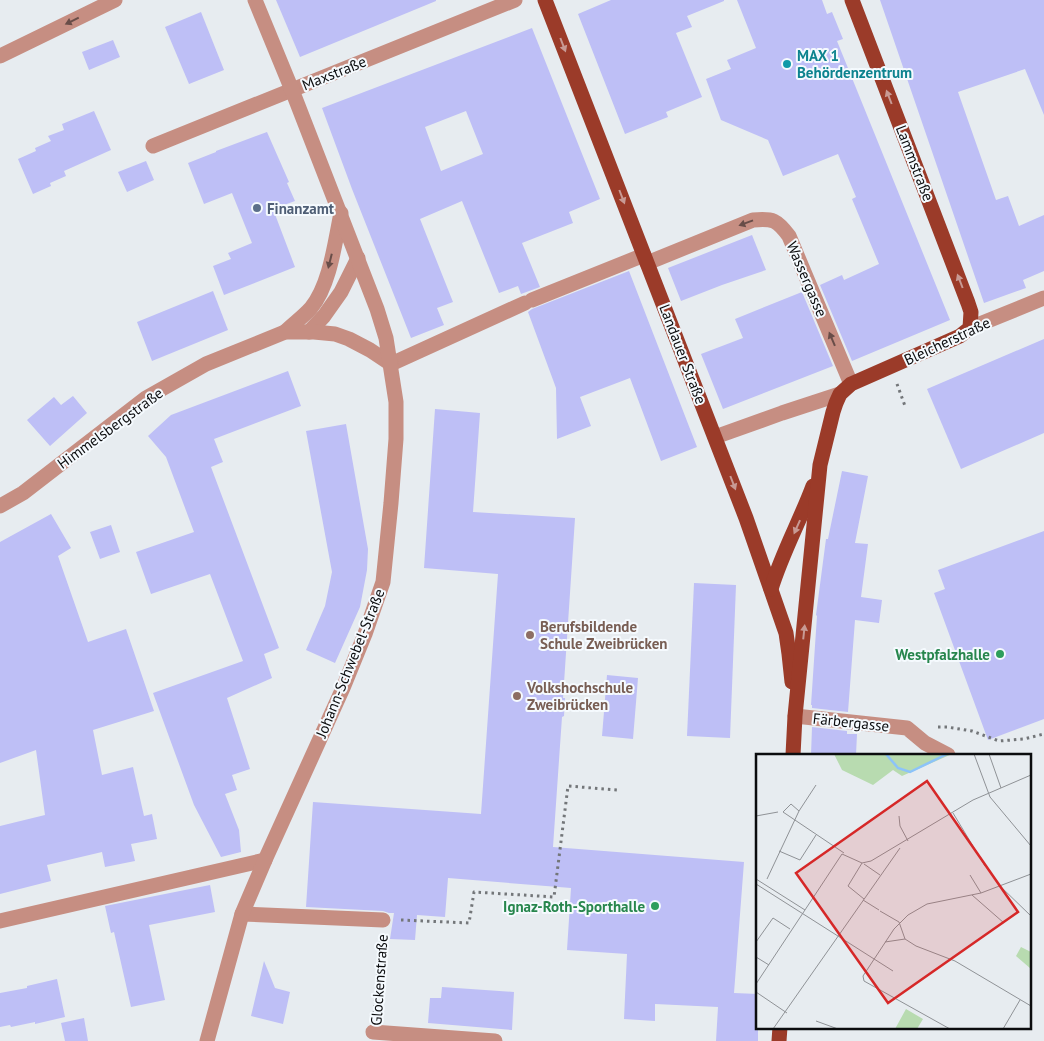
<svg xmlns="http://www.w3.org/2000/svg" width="1044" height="1041" viewBox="0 0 1044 1041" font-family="'PT Sans',sans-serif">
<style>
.building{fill:#bebff6;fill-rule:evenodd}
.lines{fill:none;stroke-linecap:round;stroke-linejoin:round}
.path{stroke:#737679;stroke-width:3;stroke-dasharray:2.5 4;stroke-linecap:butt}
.minor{stroke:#c68e82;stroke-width:15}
.major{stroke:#9b3b29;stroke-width:15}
.oneway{fill:#684d48}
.oneway2{fill:#c89a94}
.culture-dot{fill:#0f9aa8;stroke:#f5fafe;stroke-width:2}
.service-dot{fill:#5c6f8a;stroke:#f5fafe;stroke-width:2}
.education-dot{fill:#8d6e63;stroke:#f5fafe;stroke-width:2}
.leisure-dot{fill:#2e9e5b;stroke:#f5fafe;stroke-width:2}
.labels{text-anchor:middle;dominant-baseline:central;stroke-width:4;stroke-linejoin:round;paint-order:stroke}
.culture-label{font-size:15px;font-weight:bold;fill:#0d838f;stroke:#f5fafe;text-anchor:start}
.street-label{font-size:15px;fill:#0b0c0e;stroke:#f5fafe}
.service-label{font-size:15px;font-weight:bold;fill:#4e5e75;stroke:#f5fafe;text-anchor:start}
.education-label{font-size:15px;font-weight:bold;fill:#785e54;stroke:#f5fafe;text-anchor:start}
.leisure-label{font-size:15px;font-weight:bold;fill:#27864d;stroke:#f5fafe;text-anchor:end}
.inset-river{fill:none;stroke:#8cc3f9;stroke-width:2.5}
.inset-road{fill:none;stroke:#8f9296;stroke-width:1}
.view{fill:#d62828;fill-opacity:0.15;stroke:#d62828;stroke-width:2.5}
.inset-edge{fill:none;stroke:#0b0c0e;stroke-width:2.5}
</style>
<rect width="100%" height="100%" fill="#e7ecf0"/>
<g class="building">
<path d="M276 0H436V1L300 57Z"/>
<path d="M611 0H724V1L687 16 692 27 676 33 702 97 666 112 668 117 625 134 578 14Z"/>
<path d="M737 0H822L827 14 832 12 843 39 837 41 950 320 852 361 820 285 842 275 844 280 879 264 852 199 856 197 838 154 783 176 768 140 721 120 706 79 731 69 727 60 756 48Z"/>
<path d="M880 0H1044V115L1025 69 958 92 996 200 1008 196 1019 226 1044 215V271L1023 280 1026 288 984 303Z"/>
<path d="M201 12 224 70 189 84 165 27Z"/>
<path d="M532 28 600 199 569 212 573 223 522 243 540 287 521 294 518 286 499 293 462 201 420 219 453 302 437 308 444 325 411 338 352 189 322 108ZM466 111 483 154 441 171 425 127Z"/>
<path d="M113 40 120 57 89 70 82 52Z"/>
<path d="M94 111 111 150 64 171 66 176 50 183 51 186 33 194 18 159 36 151 35 148 51 141 48 136 64 130 62 124Z"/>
<path d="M267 132 289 182 287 183 295 201 273 209 295 267 224 295 213 266 231 259 228 253 252 243 232 193 204 204 188 163 216 152V151Z"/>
<path d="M146 161 154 180 127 192 118 172Z"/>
<path d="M752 235 766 270 722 285 681 301 668 268Z"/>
<path d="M629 271 697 447 661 461 630 378 580 397 591 426 557 439 556 388 528 312 532 309Z"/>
<path d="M213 291 228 330 152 361 137 322Z"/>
<path d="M802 292 833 366 723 409 701 354 743 338 735 319Z"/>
<path d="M1044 339V433L961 469 927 389Z"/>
<path d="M288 371 301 406 214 439 223 462 211 467 279 648 264 654 272 678 227 698 250 769 232 775 237 790 225 794 239 830 241 852 221 857 194 805 153 693 243 661 210 574 151 594 136 552 194 532 166 457 148 436 171 415Z"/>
<path d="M73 396 87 413 50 446 27 420 54 397 61 405Z"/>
<path d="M435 409 480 413 473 512 575 518 563 698H565L564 716 562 717 553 847 744 862 734 993 758 994V1041H716L718 1007 655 1004V1021L624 1019 627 954 567 950 571 888 448 878 445 917 417 915 415 940 390 939 394 913H389L383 911 306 907 313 802 481 814 498 574 424 568Z"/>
<path d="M346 424 368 549 367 570 360 607 335 663 306 650 325 606 332 572 306 431Z"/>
<path d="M842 471 868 476 855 543 868 544 861 597 882 600 879 623 855 620 848 712 812 708V705H811L817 616 816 615 826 539H828Z"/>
<path d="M51 514 71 548 58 556 88 642 126 629 154 711 93 730 102 775 133 767 144 816 152 814 157 839 131 844 135 861 105 867 102 852 47 865 51 881 0 894V826L45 815 36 750 0 763V542Z"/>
<path d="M111 525 120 552 100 559 90 532Z"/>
<path d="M1044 531V719L988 740 934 593 945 589 938 570Z"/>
<path d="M694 583 736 585 730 738 687 736Z"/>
<path d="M607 675 638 678 633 739 602 736Z"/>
<path d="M812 727 847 731V734H857L856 755H811Z"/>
<path d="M210 885 215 912 149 925 165 1000 131 1007 114 932 111 933 105 906Z"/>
<path d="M264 961 275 988 290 992 283 1024 251 1016Z"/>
<path d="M57 979 65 1017 35 1024V1022L11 1027 10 1025 0 1027V993L27 988V986Z"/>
<path d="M442 987 514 992 512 1030 428 1023 430 998H441Z"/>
<path d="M84 1018 88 1041H65L61 1023Z"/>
</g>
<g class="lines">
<g class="path">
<path d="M897 384 905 406"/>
<path d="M938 727H947L972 731 999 741 1024 739 1044 734"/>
<path d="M401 920 469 923 474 892 554 897 568 786 617 790"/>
<path d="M374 1014 381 938"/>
</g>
<g class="minor">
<path d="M0 56 115 0"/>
<path d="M153 146 515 0"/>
<path d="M647 263 753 220C773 218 777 220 789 236L851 384"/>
<path d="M532 300 644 255"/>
<path d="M970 328 1044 298"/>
<path d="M285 332C293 324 303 317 311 308 330 285 335 242 341 213"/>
<path d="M309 332 324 316 341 292 358 258"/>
<path d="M391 364 525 303"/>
<path d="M715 437 782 413 840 394"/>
<path d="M0 506 23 493 146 398 206 364 285 332H314L335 334 349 339 370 350 391 364"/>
<path d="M795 716 907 728 925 743 948 755"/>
<path d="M242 914 383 920"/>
<path d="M0 921 265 860"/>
<path d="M373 1032 495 1041"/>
<path d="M207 1041 242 914 265 860 343 688 365 634 383 582 391 503 396 439V402L386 338 377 309 292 90 255 0"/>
</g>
<g class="major">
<path d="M545 0 746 518 786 633 789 654 792 682"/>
<path d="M771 589C782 553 800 521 813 486"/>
<path d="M793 755 795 716 820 465 833 412 836 403 840 394 851 384 960 336 970 328 971 312 968 303 852 0"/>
<path d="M779 1041 780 1027"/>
</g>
</g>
<defs><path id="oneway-solid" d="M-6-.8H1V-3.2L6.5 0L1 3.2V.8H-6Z" transform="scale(1.25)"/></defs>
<g class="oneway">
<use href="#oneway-solid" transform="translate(72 21) rotate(154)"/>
<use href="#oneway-solid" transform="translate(746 223) rotate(160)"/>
<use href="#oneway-solid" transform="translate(330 261) rotate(104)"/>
<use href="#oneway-solid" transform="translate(832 339) rotate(-113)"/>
</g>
<g class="oneway2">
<use href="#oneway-solid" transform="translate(563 45) rotate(69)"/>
<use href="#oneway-solid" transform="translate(889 97) rotate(-111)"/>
<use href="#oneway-solid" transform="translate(622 197) rotate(69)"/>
<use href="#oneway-solid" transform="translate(960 281) rotate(-111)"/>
<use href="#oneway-solid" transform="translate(733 483) rotate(69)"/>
<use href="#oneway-solid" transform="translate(797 527) rotate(114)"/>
<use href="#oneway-solid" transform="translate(804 632) rotate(-84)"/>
</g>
<circle class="culture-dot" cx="787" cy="64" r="5"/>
<circle class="service-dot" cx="257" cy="208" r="5"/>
<g class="education-dot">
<circle cx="530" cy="635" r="5"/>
<circle cx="517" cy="696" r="5"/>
</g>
<g class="leisure-dot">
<circle cx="1000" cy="654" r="5"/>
<circle cx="655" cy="906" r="5"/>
</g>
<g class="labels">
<g class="culture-label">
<text x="797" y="55">MAX 1<tspan x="797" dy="17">Behördenzentrum</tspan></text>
</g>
<g class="street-label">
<text transform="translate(334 73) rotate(-22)">Maxstraße</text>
<text transform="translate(915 163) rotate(69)">Lammstraße</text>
<text transform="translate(807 279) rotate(67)">Wassergasse</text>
<text transform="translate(947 341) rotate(-25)">Bleicherstraße</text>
<text transform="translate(683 354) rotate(69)">Landauer Straße</text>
<text transform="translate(110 428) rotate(-36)">Himmelsbergstraße</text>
<text transform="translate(350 663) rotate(-68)">Johann-Schwebel-Straße</text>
<text transform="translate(851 722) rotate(6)">Färbergasse</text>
<text transform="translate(379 980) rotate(-86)">Glockenstraße</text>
</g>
<g class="service-label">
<text x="267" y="208">Finanzamt</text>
</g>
<g class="education-label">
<text x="540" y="626">Berufsbildende<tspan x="540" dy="17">Schule Zweibrücken</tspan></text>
<text x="527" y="687">Volkshochschule<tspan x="527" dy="17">Zweibrücken</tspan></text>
</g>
<g class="leisure-label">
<text x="990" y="654">Westpfalzhalle</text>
<text x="645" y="906">Ignaz-Roth-Sporthalle</text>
</g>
</g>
<g transform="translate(756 754)">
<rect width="275" height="275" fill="#e7ecf0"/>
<path d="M78 0H196L146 22 137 16 117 31 86 16ZM265 193 275 198V215L260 202ZM150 255 167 265 161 275H139Z" fill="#b8dbb0"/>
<path class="inset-river" d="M130 0 142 14 154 18 191 0"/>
<path class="inset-road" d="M218 0 234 43 275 92M233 0 245 34M43 57 35 50 27 58 88 99M197 59 229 112M0 62 22 58M143 62 144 72 152 87M23 97 44 106 60 81M106 109 92 132 108 145M108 110 124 121M214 121 225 139M0 125 49 156M11 125 43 57 60 31M0 130 137 217M244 132 275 162M216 141 248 169M107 146 123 156M124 157 143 168M143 168 149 185 160 192 199 207 275 252M0 188 17 164 34 175M129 188 149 185M0 203 13 211M0 230 86 100 106 109 115 107 217 46 275 21M0 238 31 259M60 267 82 275M17 275 144 94M194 275 108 227 107 222 138 175 152 161 171 150 225 139 275 120M247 275 264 246"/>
<path class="view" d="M171 27 262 158 132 249 40 119Z"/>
<rect width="275" height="275" class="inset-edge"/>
</g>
</svg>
